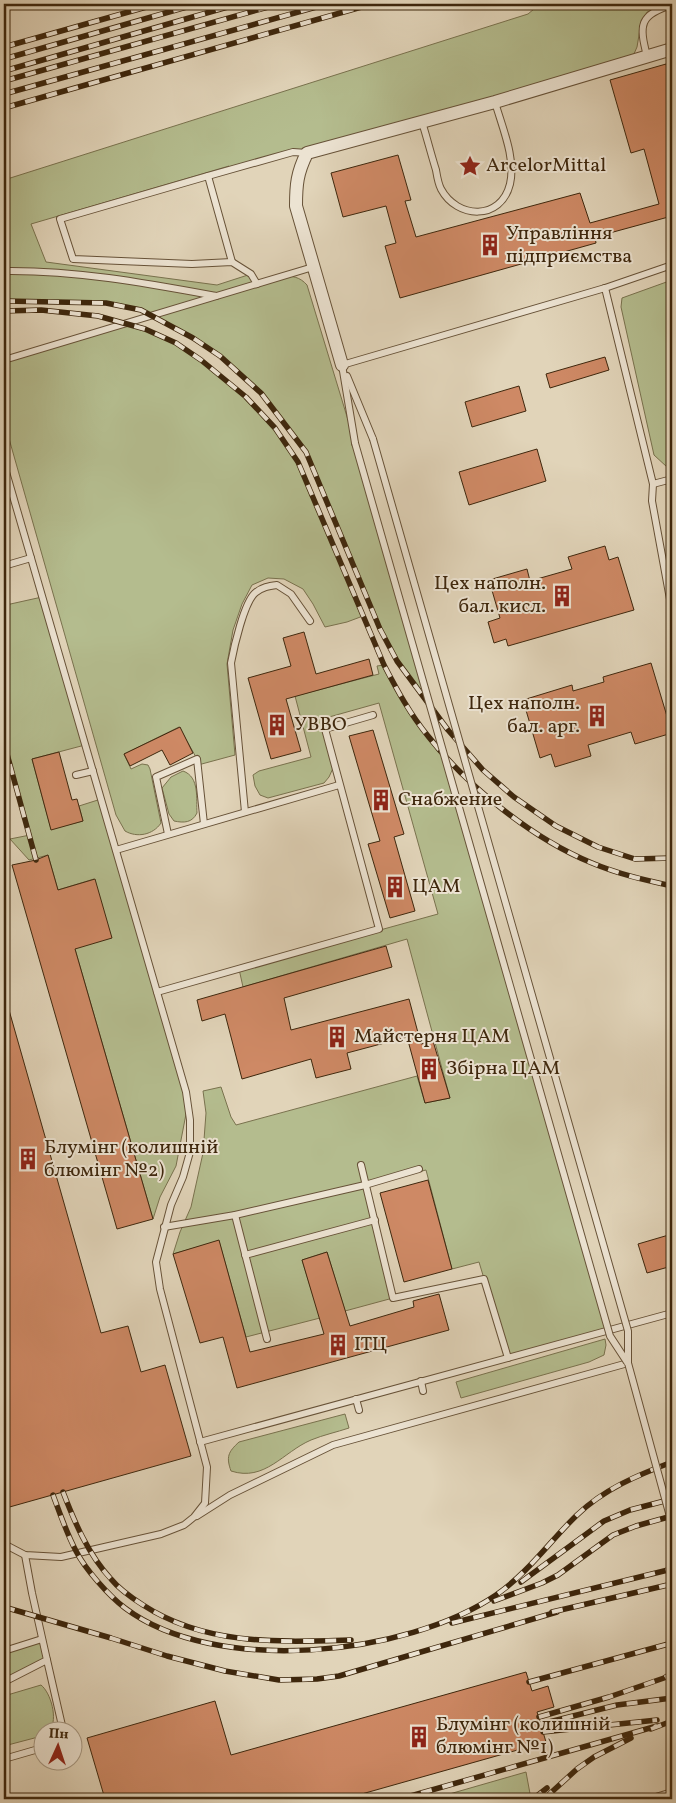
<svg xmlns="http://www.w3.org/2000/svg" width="676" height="1803" viewBox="0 0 676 1803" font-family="Vollkorn,serif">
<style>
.green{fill:#b4bc8e;stroke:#79724e}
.building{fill:#ce8965;stroke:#3e270d}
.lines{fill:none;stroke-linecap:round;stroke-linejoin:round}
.service-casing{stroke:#675238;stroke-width:8}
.minor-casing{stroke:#675238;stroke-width:14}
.service{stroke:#ece3d2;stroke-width:6}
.minor{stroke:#ece3d2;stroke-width:12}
.rail-casing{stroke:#3e270d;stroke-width:5.5}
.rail{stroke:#ece3d2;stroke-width:4;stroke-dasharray:11;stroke-linecap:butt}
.service-bridge-casing{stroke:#675238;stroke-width:8;stroke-linecap:butt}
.service-bridge{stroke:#ece3d2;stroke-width:6}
.labels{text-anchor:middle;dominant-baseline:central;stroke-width:4;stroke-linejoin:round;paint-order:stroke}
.poi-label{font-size:20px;fill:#3e270d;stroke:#ece3d2;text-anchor:start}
</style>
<rect width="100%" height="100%" fill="#e1d4b9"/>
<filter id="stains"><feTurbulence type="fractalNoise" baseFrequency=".004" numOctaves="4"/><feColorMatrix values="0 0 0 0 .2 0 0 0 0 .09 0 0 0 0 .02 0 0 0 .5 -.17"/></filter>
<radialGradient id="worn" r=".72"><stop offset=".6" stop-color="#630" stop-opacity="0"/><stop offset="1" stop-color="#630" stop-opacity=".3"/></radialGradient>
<g class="green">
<path d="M540 4H672L647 12 641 23 637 47 630 63 230 170 229 166 31 224 46 262 217 285 251 274 257 284C275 279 293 269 307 285L355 443 430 706 397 661 380 629 306 452 261 393 219 356 193 338 141 310 106 303 4 301V180L528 14Z"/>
<path d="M672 280V468L667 467 654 455 621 307 622 298Z"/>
<path d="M128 323 176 343 201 360 246 397 278 431 298 462 363 616 347 622 325 627 313 604 303 589 284 579 268 578 252 585 242 604 233 630 227 664 235 755 198 765 197 759 179 727 124 754 131 769 142 764 148 765 150 769 161 823C153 835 137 838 125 831L116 815 4 421V360Z"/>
<path d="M42 597 85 745 32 759 51 829 83 821 79 806 101 799 186 1092V1114L176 1166 160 1197 153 1219 75 949 94 879 58 890 48 855 29 860 10 839 30 835 4 743V612L8 611 6 605Z"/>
<path d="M384 665C400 697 419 727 444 753L609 1330 508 1358 479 1262 452 1269 426 1170 365 1185 393 1298 345 1311 327 1252 302 1260 320 1318 246 1337 219 1241 173 1254 180 1232 191 1207 203 1153 206 1113 203 1091 221 1087 231 1117 236 1125 417 1076 425 1103 450 1098 407 939 243 987 239 969 438 914 379 703 322 719 334 766 329 777 324 783 268 798 260 795 255 786 253 775 259 771 311 757 295 696 379 674 377 666Z"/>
<path d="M183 771C200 777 196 799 197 813 192 823 184 823 174 821L169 814 162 788 171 777Z"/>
<path d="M605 1339 606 1345 604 1355 589 1362 461 1398 456 1382Z"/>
<path d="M345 1414 349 1428C337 1432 323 1435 311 1440 283 1452 265 1482 231 1471 226 1457 228 1452 239 1442Z"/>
<path d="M42 1639 47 1660 4 1682V1651Z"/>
<path d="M41 1685C51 1693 58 1719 50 1730H42V1736L4 1746V1696Z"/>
<path d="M526 1772 531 1799H432Z"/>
</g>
<g class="building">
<path d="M666 64 672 86V108L669 109 672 120V216L595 237 596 243 400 298 385 246 396 243 386 206 343 217 331 173 398 155 411 200 405 201 416 237 580 193 590 223 659 204 644 149 631 153 610 80Z"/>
<path d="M605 357 609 370 550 388 546 374Z"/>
<path d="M519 386 526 411 472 427 465 402Z"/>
<path d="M537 449 546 481 469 505 459 472Z"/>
<path d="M605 546 609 560 618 557 634 610 508 646 506 639 494 643 488 622 500 618 489 580 527 569 530 581 572 569 568 557Z"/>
<path d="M304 632 316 674 369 659 373 675 286 699 301 751 271 759 248 678 291 666 283 638Z"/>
<path d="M651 663 672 733 635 744 631 732 588 745 591 756 555 767 551 754 540 758 523 700 572 685 573 691 604 682 603 677Z"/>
<path d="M180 727 193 753 170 765 162 750 130 766 124 754Z"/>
<path d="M373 730 404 834 394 837 415 911 390 918 368 844 380 841 349 736Z"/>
<path d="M59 752 72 800 77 799 83 821 51 830 32 759Z"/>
<path d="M48 855 58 890 95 879 112 938 75 949 153 1219 117 1229 12 865 36 860Z"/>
<path d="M386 946 392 967 284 998 291 1030 409 999 421 1044 433 1041 450 1098 425 1103 407 1037 347 1053 351 1069 316 1078 311 1059 242 1079 225 1014 202 1021 197 1000Z"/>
<path d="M7 1003 101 1333 128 1326 141 1372 165 1365 191 1456 6 1508 4 1500V1004Z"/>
<path d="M428 1180 452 1269 404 1282 380 1193Z"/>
<path d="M672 1234V1266L647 1273 638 1244Z"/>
<path d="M219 1240 250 1352 324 1334 302 1260 327 1252 350 1326 414 1307 413 1301 439 1294 449 1330 237 1388 223 1337 200 1343 173 1254Z"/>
<path d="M526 1672 532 1691 548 1686 554 1707 537 1712 546 1742 344 1799H105L87 1738 215 1701 231 1755Z"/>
</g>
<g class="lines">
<g class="service-casing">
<g id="service">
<path d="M647 56C639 25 639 15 672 5"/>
<path d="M422 122C427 138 431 154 436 170 437 176 438 183 441 189 457 219 501 221 510 184 516 158 502 127 495 102"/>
<path d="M208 176 60 219 73 259 192 264 232 262 251 274 257 284"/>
<path d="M232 262 208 176 293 152 307 153"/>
<path d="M4 271C75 270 145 283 216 296"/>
<path d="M605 288 653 484 652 501 672 610"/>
<path d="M4 360 313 267"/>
<path d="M347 376 373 439"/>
<path d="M355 443 342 365 605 288 672 265"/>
<path d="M4 465 186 1092 190 1120V1152L183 1177 171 1205 156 1262 160 1289 207 1467 205 1503 194 1517 184 1525 161 1534 61 1557 25 1555 4 1544"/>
<path d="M653 484 672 479"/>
<path d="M7 565 31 558"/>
<path d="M76 775 93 771"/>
<path d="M245 812 231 663C234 647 244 603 255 593 262 587 269 586 277 585L291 594 310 621"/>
<path d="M168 834 156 777 197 759 204 824"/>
<path d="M116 850 339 785"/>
<path d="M157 992 379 929 325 729 373 715"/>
<path d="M361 1165 393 1298 484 1279 508 1358"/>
<path d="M235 1215 267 1339"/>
<path d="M164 1227 235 1215 365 1185 419 1169"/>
<path d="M245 1255 375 1220"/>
<path d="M421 1381 423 1391"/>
<path d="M356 1399 359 1410"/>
<path d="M200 1442 672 1313"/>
<path d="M197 1516 230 1495 333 1445 628 1363"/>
<path d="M4 1651 42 1639"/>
<path d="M47 1660 63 1730"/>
<path d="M4 1682 47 1660 32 1593 25 1555"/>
<path d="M4 1759 42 1748"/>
<path d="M649 1799 672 1792"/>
</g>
</g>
<g class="minor-casing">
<path id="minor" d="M342 365 296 206C296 185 297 173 307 153L495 102 672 49"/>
</g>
<use href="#service" class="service"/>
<use href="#minor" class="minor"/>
<g class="rail-casing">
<g id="rail">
<path d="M4 47 157 4"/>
<path d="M4 59 197 4"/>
<path d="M4 71 238 4"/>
<path d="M4 81 279 4"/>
<path d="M4 94 327 4"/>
<path d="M4 108 372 4"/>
<path d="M4 301 106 303 141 310 193 338 220 356 261 393 306 452 380 629 397 661 448 730 483 770 514 797 556 826 598 847 635 859 672 858"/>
<path d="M4 311 41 310 98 316 145 329 176 343 201 360 246 397 275 428 298 462 384 665C397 690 410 714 428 736 467 786 533 839 592 863 618 874 645 880 672 886"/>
<path d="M4 743 36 860"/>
<path d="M63 1492C75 1523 88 1554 111 1579 119 1589 132 1598 143 1605 206 1646 280 1642 351 1640"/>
<path d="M53 1495C60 1514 67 1534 76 1551 85 1569 109 1596 125 1608 215 1676 407 1656 496 1595 528 1573 550 1541 577 1515 604 1489 638 1475 672 1462"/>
<path d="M521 1582 604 1521 630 1510 672 1499"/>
<path d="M494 1601 542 1583 558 1575 613 1535 636 1526 672 1516"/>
<path d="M4 1607 111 1638 167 1656 225 1671 279 1680 317 1679 339 1676 557 1612"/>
<path d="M552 1612 672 1584"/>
<path d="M452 1623 672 1569"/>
<path d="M529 1682 672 1643"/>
<path d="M539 1717 609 1697 664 1678 672 1673"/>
<path d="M541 1724 617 1705 672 1698"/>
<path d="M651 1729 672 1721"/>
<path d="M543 1732 657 1720"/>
<path d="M400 1799 657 1726"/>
<path d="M533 1799 547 1788"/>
<path d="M544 1799 577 1769 594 1757 631 1738"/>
</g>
</g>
<use href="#rail" class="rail"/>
<g class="service-bridge-casing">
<g id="service-bridge">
<path d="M373 439 628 1331V1363L672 1524"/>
<path d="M355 443 610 1336 627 1362"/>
</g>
</g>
<use href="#service-bridge" class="service-bridge"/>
</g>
<defs>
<g id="sight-bare" transform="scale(1.725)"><path d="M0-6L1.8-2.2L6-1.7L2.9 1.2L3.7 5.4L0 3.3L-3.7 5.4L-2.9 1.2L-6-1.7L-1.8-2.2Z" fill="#8f2418" stroke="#ece3d2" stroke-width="2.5" paint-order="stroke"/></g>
<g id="building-bare" transform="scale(1.725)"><path d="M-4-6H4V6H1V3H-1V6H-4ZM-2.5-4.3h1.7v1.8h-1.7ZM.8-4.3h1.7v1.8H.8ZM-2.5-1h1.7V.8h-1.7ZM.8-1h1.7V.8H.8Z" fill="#8f2418" stroke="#ece3d2" stroke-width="2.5" paint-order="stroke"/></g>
</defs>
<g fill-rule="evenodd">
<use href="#sight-bare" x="470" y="166"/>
<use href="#building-bare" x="490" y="245"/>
<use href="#building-bare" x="562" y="596"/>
<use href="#building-bare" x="597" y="716"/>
<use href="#building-bare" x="277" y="725"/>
<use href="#building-bare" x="381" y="800"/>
<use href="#building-bare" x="395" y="887"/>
<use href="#building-bare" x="337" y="1037"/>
<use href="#building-bare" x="429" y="1069"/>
<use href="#building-bare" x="28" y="1159"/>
<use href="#building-bare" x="338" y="1345"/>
<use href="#building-bare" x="419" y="1737"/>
</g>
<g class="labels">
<g class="poi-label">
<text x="486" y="166">ArcelorMittal</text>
<text x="506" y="234">Управління<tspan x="506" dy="23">підприємства</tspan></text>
<text x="546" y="584" text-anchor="end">Цех наполн.<tspan x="546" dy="23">бал. кисл.</tspan></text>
<text x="580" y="704" text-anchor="end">Цех наполн.<tspan x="580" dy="23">бал. арг.</tspan></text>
<text x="294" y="725">УВВО</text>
<text x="398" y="800">Снабжение</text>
<text x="412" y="887">ЦАМ</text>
<text x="354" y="1037">Майстерня ЦАМ</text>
<text x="446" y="1069">Збірна ЦАМ</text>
<text x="44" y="1148">Блумінг (колишній<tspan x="44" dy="23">блюмінг №2)</tspan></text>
<text x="354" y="1345">ІТЦ</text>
<text x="436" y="1725">Блумінг (колишній<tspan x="436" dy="23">блюмінг №1)</tspan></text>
</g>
</g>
<rect width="676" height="1803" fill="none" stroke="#e1d4b9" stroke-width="20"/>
<rect x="5" y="5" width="666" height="1793" fill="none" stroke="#3e270d" stroke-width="2.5"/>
<rect x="10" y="10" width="656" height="1783" fill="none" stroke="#3e270d"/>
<g transform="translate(58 1746) rotate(3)"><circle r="24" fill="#ece3d2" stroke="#a69883"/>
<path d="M0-4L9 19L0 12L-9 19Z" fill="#8f2418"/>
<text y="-8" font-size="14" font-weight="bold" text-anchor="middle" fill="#3e270d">Пн</text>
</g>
<rect width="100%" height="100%" filter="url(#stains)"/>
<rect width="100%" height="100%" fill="url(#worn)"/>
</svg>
